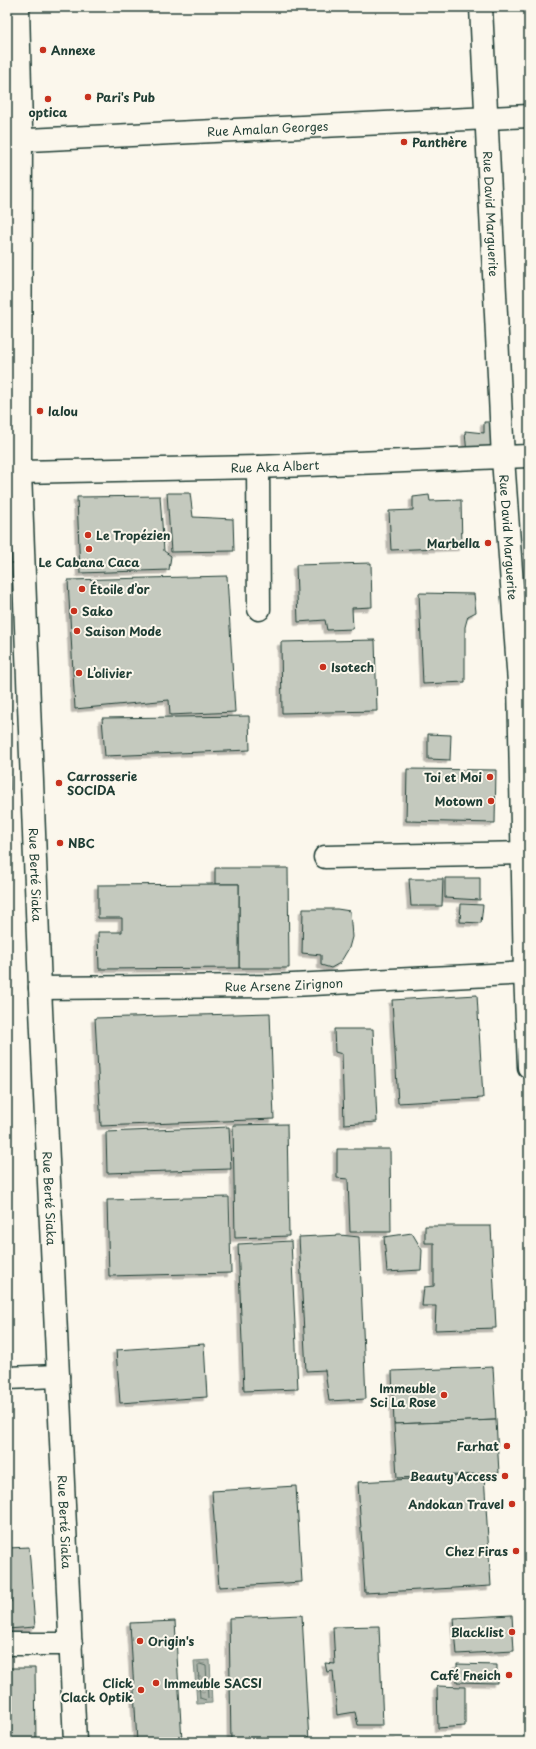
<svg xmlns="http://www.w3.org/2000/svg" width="536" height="1749" viewBox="0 0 536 1749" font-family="'Playpen Sans',sans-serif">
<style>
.water{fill:url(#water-ripples);stroke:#74847b}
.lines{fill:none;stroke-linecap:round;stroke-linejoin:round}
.shore{stroke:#586d63;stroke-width:1}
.building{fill:#c4c9be;stroke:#1f3d34;filter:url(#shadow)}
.minor-casing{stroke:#1f3d34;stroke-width:25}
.minor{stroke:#fbf7ec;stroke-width:22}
.poi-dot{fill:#c8321e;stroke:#fbf7ec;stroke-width:1.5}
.labels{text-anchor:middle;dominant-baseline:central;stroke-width:4;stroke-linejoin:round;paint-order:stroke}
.poi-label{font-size:12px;font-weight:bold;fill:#1f3d34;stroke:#fbf7ec;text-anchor:start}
.street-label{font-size:12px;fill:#1f3d34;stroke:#fbf7ec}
</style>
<defs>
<pattern id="water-ripples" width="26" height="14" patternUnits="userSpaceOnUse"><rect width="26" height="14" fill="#adb4aa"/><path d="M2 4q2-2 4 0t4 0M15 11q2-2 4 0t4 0" fill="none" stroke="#8c948b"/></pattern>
<filter id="shadow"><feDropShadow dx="-3.5" dy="3.5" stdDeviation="0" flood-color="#0004"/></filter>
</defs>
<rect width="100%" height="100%" fill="#fbf7ec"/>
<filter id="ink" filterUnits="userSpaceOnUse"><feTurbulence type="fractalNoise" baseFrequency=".025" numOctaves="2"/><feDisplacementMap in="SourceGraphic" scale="8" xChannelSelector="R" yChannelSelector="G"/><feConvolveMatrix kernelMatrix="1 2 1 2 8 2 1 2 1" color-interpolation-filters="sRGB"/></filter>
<g filter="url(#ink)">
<path class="water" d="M210 1660 212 1703 197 1704 194 1661Z"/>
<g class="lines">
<path class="shore" d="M200 1664 206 1666 208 1698 206 1700 200 1698 198 1666Z"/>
</g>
<g class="building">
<path d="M484 422H496L498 452 467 455 465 431 484 433Z"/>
<path d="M167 493H190L193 517 233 519 234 551 171 552Z"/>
<path d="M429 495 430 501 461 500 462 547 391 550 389 511 413 510V497Z"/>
<path d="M160 496 164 551 171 556 169 570 80 573 77 497Z"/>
<path d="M371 563 372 607 352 608 353 629 327 630 325 620 298 622 296 565Z"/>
<path d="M227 576 235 712 170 715 169 700 75 709 68 580Z"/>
<path d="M419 593 474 594 476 612 468 616 465 627V682L423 684Z"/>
<path d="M7 612H8L7 674Z"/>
<path d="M375 640 377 711 282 713 281 642Z"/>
<path d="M7 697H10L11 723H7Z"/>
<path d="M249 716 250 750 105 756 102 718Z"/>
<path d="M7 731H9L10 790H7Z"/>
<path d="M428 734 451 735 450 760 428 759Z"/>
<path d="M407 769 496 770 495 823 406 821Z"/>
<path d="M215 868H288L289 968H239V884H215Z"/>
<path d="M445 878H480V900L445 898Z"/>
<path d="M409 879H443L442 906H411Z"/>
<path d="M215 884H239V968L99 969 98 932H122V918H98V885Z"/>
<path d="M461 904 483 905 481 923 460 922Z"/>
<path d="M303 909H337L350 911 352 937 349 948 340 963 331 968 321 965V955L302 953Z"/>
<path d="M477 995 483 1098 398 1103 392 1000Z"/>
<path d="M270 1013 274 1119 101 1126 95 1018Z"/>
<path d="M334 1029H373L377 1122 344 1124 342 1054 335 1052Z"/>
<path d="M287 1124 289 1236 235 1238 233 1125Z"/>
<path d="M229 1127 231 1169 107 1173 106 1132Z"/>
<path d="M337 1149H390L391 1232H350L348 1179 337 1178Z"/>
<path d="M229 1197 231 1273 109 1276 107 1200Z"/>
<path d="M425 1226H491L496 1328 435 1330 436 1306H422L424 1287 434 1286V1243H425Z"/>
<path d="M412 1233 422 1250 421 1270 387 1272 384 1237Z"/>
<path d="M340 1235 359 1237 366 1399 329 1401 325 1370 306 1371 299 1237Z"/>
<path d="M291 1241 298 1389 244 1391 238 1244Z"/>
<path d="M204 1344 207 1397 120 1403 116 1350Z"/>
<path d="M493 1367 496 1420 394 1424 392 1371Z"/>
<path d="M496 1420 499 1473 397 1478 394 1424Z"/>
<path d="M484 1475 491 1586 365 1593 358 1482Z"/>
<path d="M296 1486 302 1582 219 1587 212 1491Z"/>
<path d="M29 1547 35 1627 7 1629V1602H11L8 1548Z"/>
<path d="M302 1615 309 1742H231L229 1618Z"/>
<path d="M512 1615 514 1651 457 1654 454 1618Z"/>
<path d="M175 1621 182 1742H137L130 1623Z"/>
<path d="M379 1626 383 1725H358L355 1712 337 1715 333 1671 327 1672 325 1663 335 1664 333 1627Z"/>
<path d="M457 1664 497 1665V1683L457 1682Z"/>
<path d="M7 1668H35L36 1742H7Z"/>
<path d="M437 1686 465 1687V1726L438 1728Z"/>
<rect x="375" y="1740" width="20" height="2"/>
</g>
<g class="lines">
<g class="minor-casing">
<g id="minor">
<path id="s1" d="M18 7 21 129 20 472 40 988 75 1742"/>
<path id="s2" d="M481 7 503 458 519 683 525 973 529 1067"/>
<path id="s3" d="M7 141 529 116"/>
<path d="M258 467 259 609"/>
<path id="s4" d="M20 472 258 467 529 456"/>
<path d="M325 857 523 853"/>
<path id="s5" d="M40 988 273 986 529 973"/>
<path d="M7 1378 58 1376"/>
<path d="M7 1644H71"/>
</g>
</g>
<use href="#minor" class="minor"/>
</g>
</g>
<g class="poi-dot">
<circle cx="43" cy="50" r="4"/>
<circle cx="88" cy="97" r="4"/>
<circle cx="48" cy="99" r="4"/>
<circle cx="404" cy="142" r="4"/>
<circle cx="40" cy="411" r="4"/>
<circle cx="88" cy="535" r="4"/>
<circle cx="488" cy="543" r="4"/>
<circle cx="89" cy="549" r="4"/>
<circle cx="82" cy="589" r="4"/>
<circle cx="74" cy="611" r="4"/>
<circle cx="77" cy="631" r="4"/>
<circle cx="323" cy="667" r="4"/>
<circle cx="79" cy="673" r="4"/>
<circle cx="490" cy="777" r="4"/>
<circle cx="59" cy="783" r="4"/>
<circle cx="491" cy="801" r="4"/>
<circle cx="60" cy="843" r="4"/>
<circle cx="444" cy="1395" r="4"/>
<circle cx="507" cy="1446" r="4"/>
<circle cx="505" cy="1476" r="4"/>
<circle cx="512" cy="1504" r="4"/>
<circle cx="516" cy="1551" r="4"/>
<circle cx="512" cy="1632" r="4"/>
<circle cx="140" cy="1641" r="4"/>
<circle cx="509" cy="1675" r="4"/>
<circle cx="156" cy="1683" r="4"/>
<circle cx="141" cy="1690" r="4"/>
</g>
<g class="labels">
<g class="poi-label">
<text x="51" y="50">Annexe</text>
<text x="96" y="97">Pari's Pub</text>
<text x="48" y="112" text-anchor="middle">optica</text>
<text x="412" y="142">Panthère</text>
<text x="48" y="411">lalou</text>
<text x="96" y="535">Le Tropézien</text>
<text x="480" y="543" text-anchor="end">Marbella</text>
<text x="89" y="562" text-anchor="middle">Le Cabana Caca</text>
<text x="90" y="589">Étoile d’or</text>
<text x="82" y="611">Sako</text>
<text x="85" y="631">Saison Mode</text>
<text x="331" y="667">Isotech</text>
<text x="87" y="673">L’olivier</text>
<text x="67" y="776">Carrosserie<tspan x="67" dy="14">SOCIDA</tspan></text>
<text x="482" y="777" text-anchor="end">Toi et Moi</text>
<text x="483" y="801" text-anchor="end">Motown</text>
<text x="68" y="843">NBC</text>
<text x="436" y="1388" text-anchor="end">Immeuble<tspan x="436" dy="14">Sci La Rose</tspan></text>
<text x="499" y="1446" text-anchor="end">Farhat</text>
<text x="497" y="1476" text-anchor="end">Beauty Access</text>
<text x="504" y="1504" text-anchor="end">Andokan Travel</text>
<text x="508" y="1551" text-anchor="end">Chez Firas</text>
<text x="504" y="1632" text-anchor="end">Blacklist</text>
<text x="148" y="1641">Origin's</text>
<text x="501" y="1675" text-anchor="end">Café Fneich</text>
<text x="133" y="1683" text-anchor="end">Click<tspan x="133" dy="14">Clack Optik</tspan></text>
<text x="164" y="1683">Immeuble SACSI</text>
</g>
<g class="street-label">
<text stroke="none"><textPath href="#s3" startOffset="261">Rue Amalan Georges</textPath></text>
<text stroke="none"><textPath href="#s2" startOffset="207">Rue David Marguerite</textPath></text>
<text stroke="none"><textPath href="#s4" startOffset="255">Rue Aka Albert</textPath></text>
<text stroke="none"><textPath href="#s2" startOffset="531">Rue David Marguerite</textPath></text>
<text stroke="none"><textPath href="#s1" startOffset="868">Rue Berté Siaka</textPath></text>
<text stroke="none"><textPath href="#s5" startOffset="244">Rue Arsene Zirignon</textPath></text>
<text stroke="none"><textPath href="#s1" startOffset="1192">Rue Berté Siaka</textPath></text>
<text stroke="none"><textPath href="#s1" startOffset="1516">Rue Berté Siaka</textPath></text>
</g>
</g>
<rect width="536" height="1749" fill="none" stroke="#fbf7ec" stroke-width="24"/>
<rect x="12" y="12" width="512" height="1725" fill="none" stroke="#1f3d34" stroke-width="1.5" filter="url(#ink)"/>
</svg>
